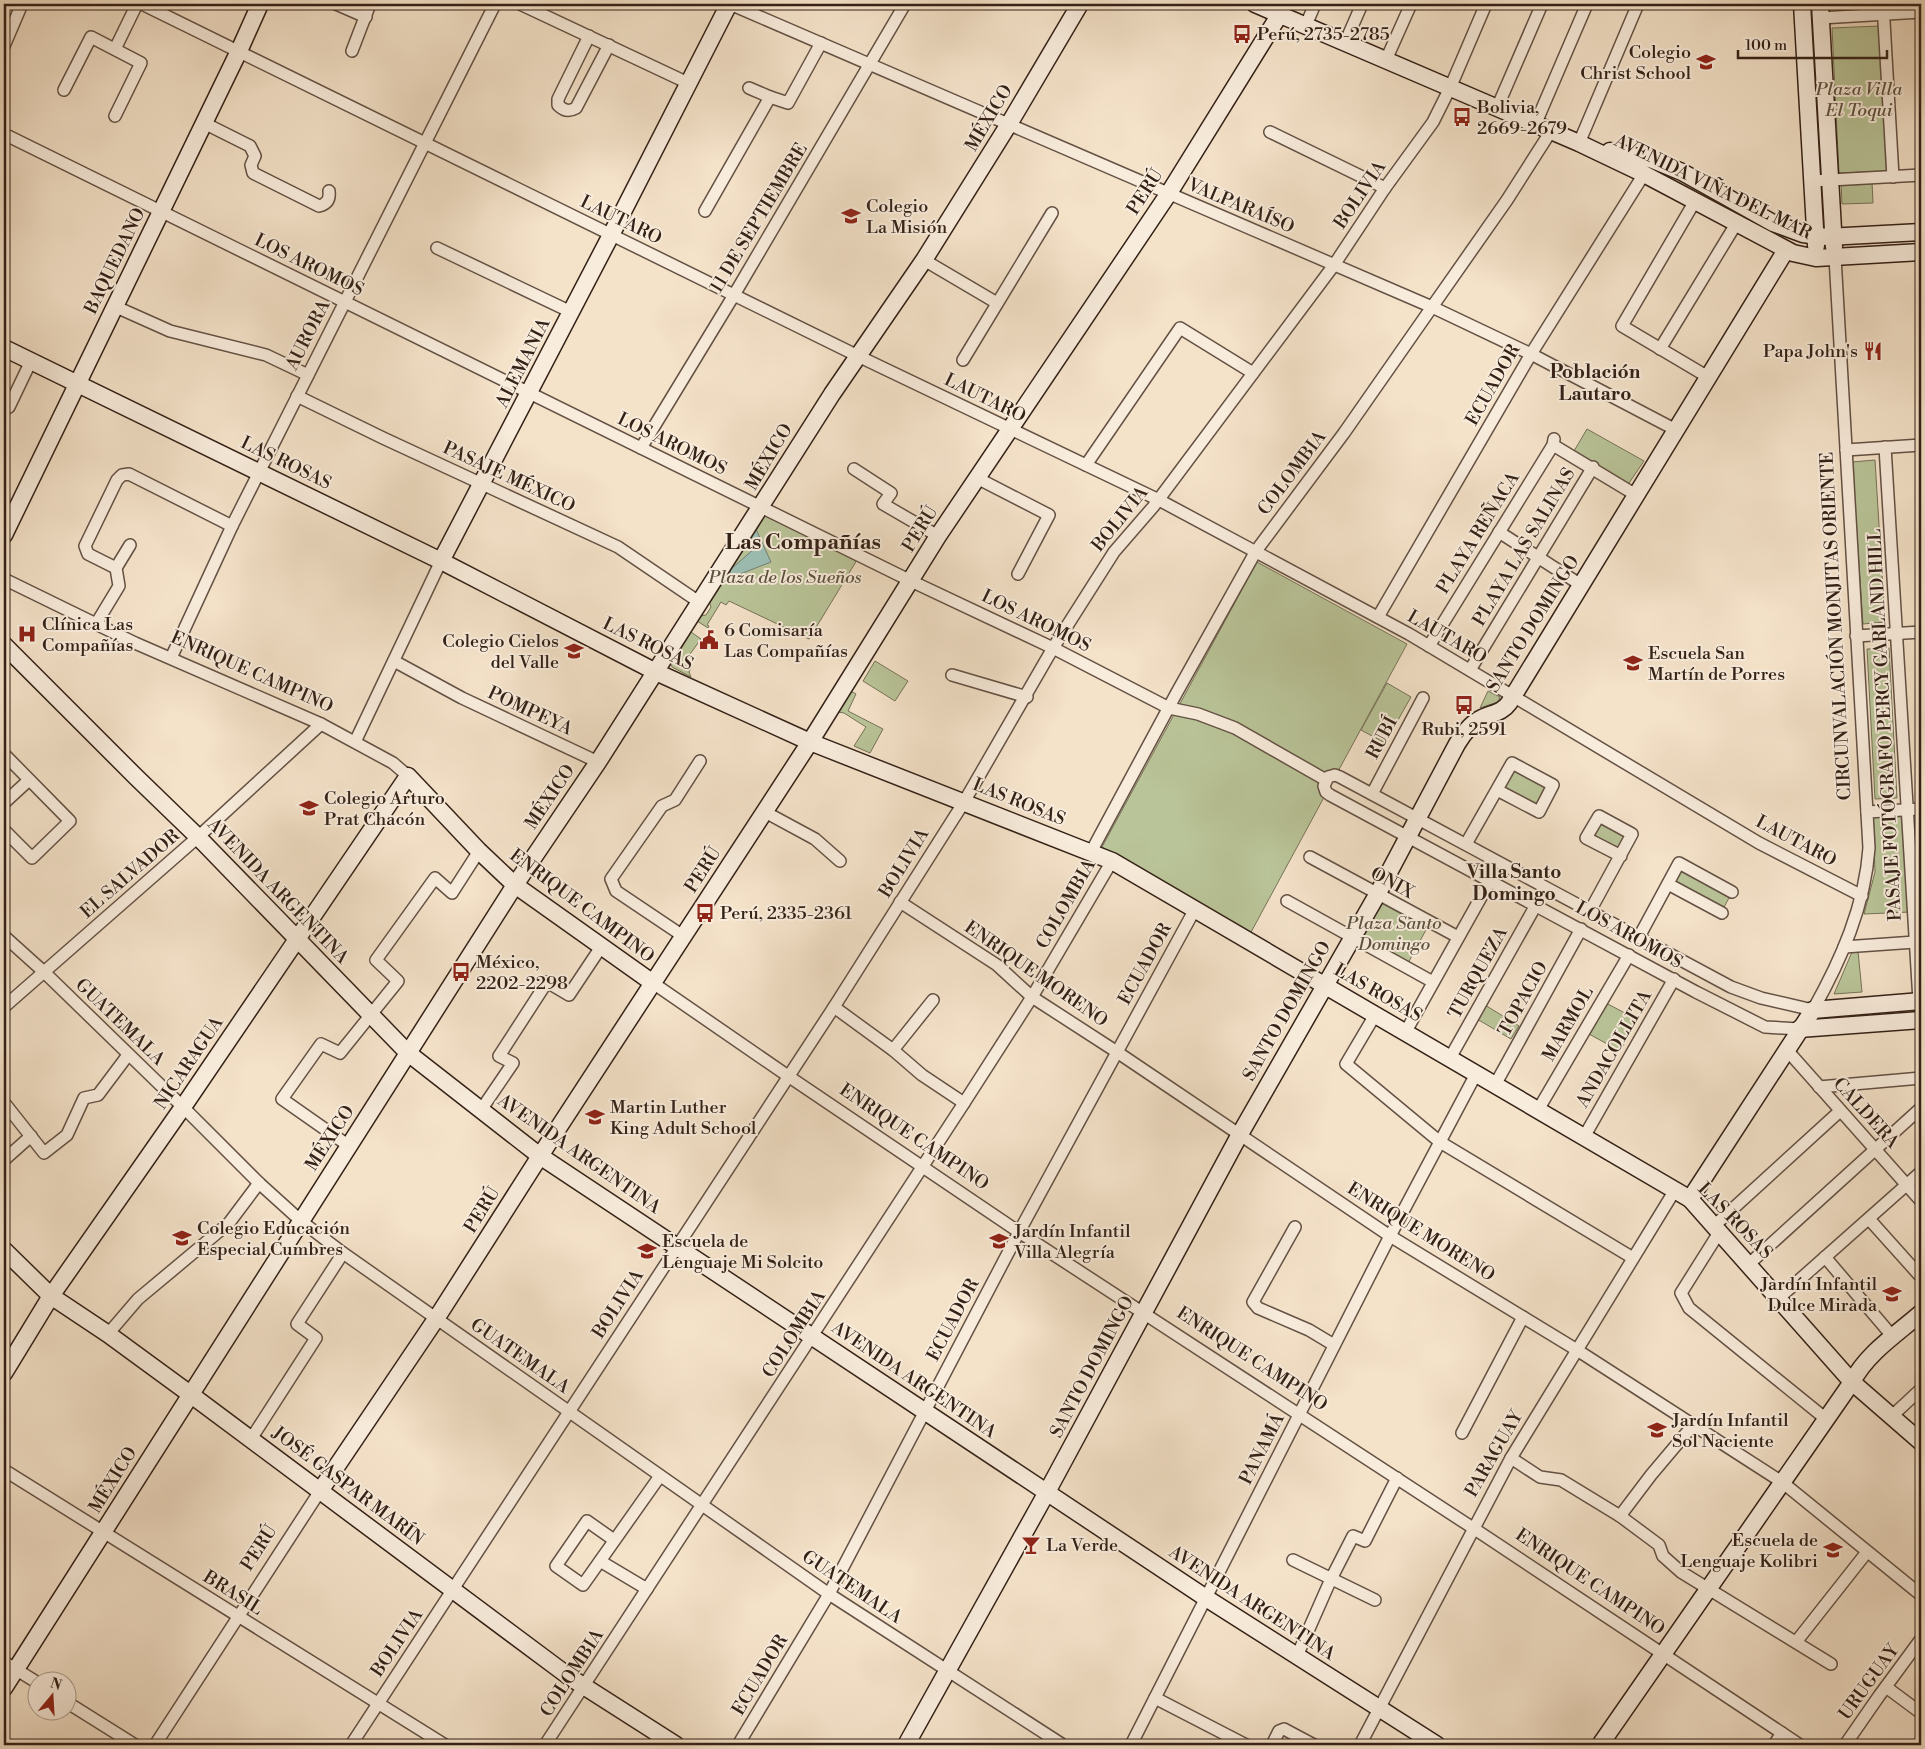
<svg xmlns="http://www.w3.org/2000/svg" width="1925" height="1749" viewBox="0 0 1925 1749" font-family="'Libre Bodoni',serif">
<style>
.green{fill:#b9c498;stroke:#767258}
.water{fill:#9cbeb3;stroke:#727f75}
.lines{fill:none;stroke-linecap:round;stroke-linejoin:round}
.street-casing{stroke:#645144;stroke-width:14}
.secondary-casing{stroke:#342117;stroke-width:19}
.street{stroke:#f8ecdc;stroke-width:11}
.secondary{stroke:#f8ecdc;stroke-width:16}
.labels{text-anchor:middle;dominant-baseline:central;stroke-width:4;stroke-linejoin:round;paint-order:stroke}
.poi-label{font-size:18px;fill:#342117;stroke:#f8ecdc;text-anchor:start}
.park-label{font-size:18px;font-style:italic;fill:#5c523e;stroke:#f8ecdc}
.street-label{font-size:18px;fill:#342117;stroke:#f8ecdc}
.neighbourhood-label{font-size:19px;font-weight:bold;fill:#342117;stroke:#f8ecdc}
.district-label{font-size:22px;font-weight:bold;fill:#342117;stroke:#f8ecdc}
</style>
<rect width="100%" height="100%" fill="#f4e2c9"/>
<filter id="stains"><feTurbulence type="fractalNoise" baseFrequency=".004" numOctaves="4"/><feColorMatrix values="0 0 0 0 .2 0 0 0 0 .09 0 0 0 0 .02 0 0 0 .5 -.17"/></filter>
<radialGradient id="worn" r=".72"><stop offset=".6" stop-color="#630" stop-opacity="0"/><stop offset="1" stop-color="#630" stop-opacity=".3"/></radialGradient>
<g class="green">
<path d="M1879 26 1887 171 1839 173 1832 28Z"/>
<path d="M1872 182 1873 203 1842 204 1841 183Z"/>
<path d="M1587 429 1644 461 1627 486 1574 451Z"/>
<path d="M1875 460 1885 622 1863 624 1852 462Z"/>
<path d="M763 515 857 560 809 639 729 601 726 605 721 602 707 625 709 626 708 628 697 621 700 616 706 615 711 607 709 601Z"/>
<path d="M1257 562 1407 644 1250 934 1102 847Z"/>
<path d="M691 632 701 639 685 661 692 666 689 672 691 677 672 667 670 664 673 657H676Z"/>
<path d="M1889 648 1897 798 1875 799 1867 649Z"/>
<path d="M875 661 908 681 895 701 863 681Z"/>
<path d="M1387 683 1411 697 1385 743 1361 730Z"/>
<path d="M851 691 856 694 848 711 883 729 870 753 854 746 866 727 844 713 838 712Z"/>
<path d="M1488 691 1500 697 1498 702 1480 708Z"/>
<path d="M1514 769 1547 787 1537 806 1504 788Z"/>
<path d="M1905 813 1910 912 1864 914 1875 872 1873 815Z"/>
<path d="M1600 820 1627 835 1617 851 1591 836Z"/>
<path d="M1681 869 1730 896 1723 909 1673 882Z"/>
<path d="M1380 902 1427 928 1407 965 1361 939Z"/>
<path d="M1858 951 1862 992 1834 994 1852 952Z"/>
<path d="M1606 1003 1638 1020 1620 1051 1589 1034Z"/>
<path d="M1485 1005 1519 1026 1511 1039 1477 1019Z"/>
</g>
<path class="water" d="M755 527 771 562 730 578V570L755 548 749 537Z"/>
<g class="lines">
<g class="street-casing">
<g id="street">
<path d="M142 4 858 356 1159 500 1409 634 1759 843 1862 896"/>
<path d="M336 4 366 17"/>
<path d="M520 4 688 83"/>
<path d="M730 4 1432 307 1531 354 1676 430"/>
<path d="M1883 4 1893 177"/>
<path d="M1821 18 1921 12"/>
<path d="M1306 25 1315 4"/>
<path d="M589 36 558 99V105C564 111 569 112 576 108L609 45"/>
<path d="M1345 43 1362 4"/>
<path d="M4 46 22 4"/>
<path d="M115 49 137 4"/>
<path d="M352 51 370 4"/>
<path d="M1386 60 1411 4"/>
<path d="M749 88 770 97"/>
<path d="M64 90 91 37 141 63 115 116"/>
<path d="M1497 108 1542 4"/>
<path d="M204 123 250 146 255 156 251 165 253 173 319 206C327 204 330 199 329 191"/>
<path d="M1535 125 1587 4"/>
<path d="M1270 132 1385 188"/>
<path d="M4 134 911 581 1053 648 1169 708 1198 714 1235 728 1326 780"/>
<path d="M1579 143 1638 4"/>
<path d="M1812 181 1921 175"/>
<path d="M1695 201 1622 326 1708 377"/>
<path d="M705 211 770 97 788 103 821 43"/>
<path d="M437 248 571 312"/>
<path d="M924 260 997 303"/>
<path d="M114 306 170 331 266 355 308 375"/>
<path d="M1660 349 1736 224"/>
<path d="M963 360 1052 213"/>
<path d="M297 396 383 438 618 547 699 602"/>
<path d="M4 410 9 407 31 361"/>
<path d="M1553 445 1636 495"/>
<path d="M1885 447 1919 1001"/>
<path d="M641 448 734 295 905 4"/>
<path d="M1846 450 1921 445"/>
<path d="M1086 465 1180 328 1253 373"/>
<path d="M854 469 891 493 883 504 938 536"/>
<path d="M977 478 1049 515 1018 574"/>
<path d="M1499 532 1581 585"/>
<path d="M116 568 88 554 85 546 117 480 122 475 129 474 232 526"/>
<path d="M4 579 135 643 321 724 393 763 408 776"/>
<path d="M1378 617 1531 354 1644 174"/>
<path d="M96 624 119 586 116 568 130 545"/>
<path d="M1856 636 1921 632"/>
<path d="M1429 646 1553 445 1554 439"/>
<path d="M171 658 232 526 495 4"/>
<path d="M394 661 462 698 598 762"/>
<path d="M1470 670 1593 467"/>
<path d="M952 675 1027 697"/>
<path d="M355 742 441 561"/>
<path d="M4 754 70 821 32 858 4 830"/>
<path d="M1372 794 1423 698"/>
<path d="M4 803 29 780"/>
<path d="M765 812 815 839 840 861"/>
<path d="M1867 812 1921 809"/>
<path d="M1466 844 1512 763 1553 785 1539 812 1497 790"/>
<path d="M1091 852 1176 694 1256 551 1344 433 1432 307 1507 200 1551 131"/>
<path d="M1310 857 1458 937"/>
<path d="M1668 884 1722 913"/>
<path d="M1287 901 1433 982"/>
<path d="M900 902 997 965 1032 997 1117 1052 1390 1236 1577 1350 1782 1482 1921 1595"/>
<path d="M1590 911 1632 834 1599 816 1586 838 1621 856"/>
<path d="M4 936 44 972 183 1107 259 1183 301 1221 343 1253 829 1594 1063 1745"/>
<path d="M683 936 616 891 611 879 662 806 675 800 700 761"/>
<path d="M1639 937 1679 863 1732 892"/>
<path d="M1844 947 1915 942"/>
<path d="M653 983 788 1076 1019 1232 1473 1528 1800 1745"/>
<path d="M4 1007 198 837 321 724"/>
<path d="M834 1007 893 1050 922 1075 964 1103"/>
<path d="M1375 1015 1346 1064 1440 1142 1633 1258"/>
<path d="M1799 1029 1765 1027 1696 992 1330 795 1326 792 1324 786 1328 777 1335 775 1340 777 1731 987 1761 998 1813 1010C1841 960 1865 906 1869 848L1835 257"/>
<path d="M1405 1033 1490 881"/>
<path d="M1786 1049 1921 1201"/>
<path d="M893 1050 933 1000"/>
<path d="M1450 1058 1536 905"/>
<path d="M1495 1085 1581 929"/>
<path d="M1819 1087 1921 1078"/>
<path d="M6 1105 44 1153 67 1135 84 1098 98 1095 128 1055"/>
<path d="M481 1110 513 1063 499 1056 547 982 569 995 601 947"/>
<path d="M1538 1110 1629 955"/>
<path d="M1584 1137 1674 979"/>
<path d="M349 1146 282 1099 321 1044 340 1053 398 981 376 960 435 878 452 893 479 851"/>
<path d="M4 1160 31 1136"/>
<path d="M1869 1219 1921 1277"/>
<path d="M1715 1225 1840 1111"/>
<path d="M1295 1227 1253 1302 1258 1308 1309 1330 1334 1345"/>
<path d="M1720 1231 1681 1293 1689 1308 1826 1419"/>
<path d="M1825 1257 1893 1337"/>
<path d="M1749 1264 1921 1108"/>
<path d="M1779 1298 1921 1172"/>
<path d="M108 1334 138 1299 229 1223 259 1183"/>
<path d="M1892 1416 1921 1389"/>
<path d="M1462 1433 1523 1317"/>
<path d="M251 1439 316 1338 297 1324 343 1253"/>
<path d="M1511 1458 1540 1477 1561 1480 1620 1516 1659 1545 1663 1556 1681 1572 1831 1664"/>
<path d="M4 1470 445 1745"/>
<path d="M1620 1516 1651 1475 1694 1424"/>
<path d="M614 1540 587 1521 556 1566 583 1585 660 1476"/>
<path d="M1293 1560 1375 1600"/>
<path d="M600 1561 647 1589"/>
<path d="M1796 1642 1867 1552"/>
<path d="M1297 1656 1331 1579 1353 1536 1365 1541 1397 1478"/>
<path d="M4 1662 38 1683"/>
<path d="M1886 1687 1921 1713"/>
<path d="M1155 1698 1246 1745"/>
<path d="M68 1703 135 1745"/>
<path d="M155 1745 320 1491"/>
<path d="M351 1745 834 1007 964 802 1053 648 1114 552 1153 507 1334 265 1385 188 1433 122 1450 88 1486 4"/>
<path d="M545 1745 964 1103 1032 997 1112 861"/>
<path d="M738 1745 829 1594 1019 1232 1195 909"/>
<path d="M1131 1745 1390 1236 1476 1074"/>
<path d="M1272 1745 1279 1731 1284 1729 1314 1745"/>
<path d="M1360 1745 1511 1458 1675 1190"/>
<path d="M1774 1745 1782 1733"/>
<path d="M1845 1745 1879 1696 1921 1639"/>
</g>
</g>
<g class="secondary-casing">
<g id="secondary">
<path d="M1255 4 1579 143 1644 174 1793 253 1816 258 1921 252"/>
<path d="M1802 4 1816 246"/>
<path d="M1820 4 1834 247"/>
<path d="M1610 151 1653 160 1682 172 1773 223 1803 234 1827 237 1921 232"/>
<path d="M4 348 441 561 656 672 810 742 1112 861 1690 1199 1852 1382 1921 1442"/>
<path d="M4 535 239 51 260 4"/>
<path d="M441 561 611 235 729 4"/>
<path d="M4 645 136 777 198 837 408 1053 540 1156 1206 1598 1437 1745"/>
<path d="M1799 1029 1921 1020"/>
<path d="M1690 1199 1813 1010 1921 1001"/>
<path d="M4 1250 51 1296 108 1334 190 1394 571 1678 676 1745"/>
<path d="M4 1373 51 1296 183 1107 408 776 479 851 515 885 653 983"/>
<path d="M320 1491 436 1319 540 1156 810 742 938 536 1169 193 1280 14"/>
<path d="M4 1688 515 885 598 762 832 394 924 260 1009 124 1080 4"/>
<path d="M906 1745 1047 1492 1240 1134 1377 895 1457 744C1463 734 1471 723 1482 718 1492 713 1502 713 1509 703L1786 250"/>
<path d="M1600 1745 1852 1382C1867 1353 1897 1334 1921 1313"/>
</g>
</g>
<use href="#street" class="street"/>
<use href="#secondary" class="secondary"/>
</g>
<defs>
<g id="bus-bare" transform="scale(1.5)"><path d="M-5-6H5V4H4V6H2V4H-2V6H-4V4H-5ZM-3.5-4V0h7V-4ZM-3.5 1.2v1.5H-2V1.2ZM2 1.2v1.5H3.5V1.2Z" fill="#8f2418" stroke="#f8ecdc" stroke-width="2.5" paint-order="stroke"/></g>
<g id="school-bare" transform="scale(1.5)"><path d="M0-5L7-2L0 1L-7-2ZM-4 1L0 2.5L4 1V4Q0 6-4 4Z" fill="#8f2418" stroke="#f8ecdc" stroke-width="2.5" paint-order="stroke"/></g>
<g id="restaurant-bare" transform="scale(1.5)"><path d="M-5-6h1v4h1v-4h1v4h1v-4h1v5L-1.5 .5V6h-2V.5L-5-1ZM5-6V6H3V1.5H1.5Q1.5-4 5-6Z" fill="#8f2418" stroke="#f8ecdc" stroke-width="2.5" paint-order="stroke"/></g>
<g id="hospital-bare" transform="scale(1.5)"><path d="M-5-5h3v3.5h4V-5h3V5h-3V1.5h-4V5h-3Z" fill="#8f2418" stroke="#f8ecdc" stroke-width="2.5" paint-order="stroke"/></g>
<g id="civic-bare" transform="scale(1.5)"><path d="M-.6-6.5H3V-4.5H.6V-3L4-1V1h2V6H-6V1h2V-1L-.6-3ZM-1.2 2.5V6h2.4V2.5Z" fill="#8f2418" stroke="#f8ecdc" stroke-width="2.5" paint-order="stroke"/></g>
<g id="bar-bare" transform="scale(1.5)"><path d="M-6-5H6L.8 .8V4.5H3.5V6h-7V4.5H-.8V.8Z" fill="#8f2418" stroke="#f8ecdc" stroke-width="2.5" paint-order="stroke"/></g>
</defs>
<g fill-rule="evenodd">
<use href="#bus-bare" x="1242" y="34"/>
<use href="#school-bare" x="1706" y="62"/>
<use href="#bus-bare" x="1462" y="117"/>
<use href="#school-bare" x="851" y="216"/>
<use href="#restaurant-bare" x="1873" y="351"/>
<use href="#hospital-bare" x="27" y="634"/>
<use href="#civic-bare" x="709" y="640"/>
<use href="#school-bare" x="574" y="651"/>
<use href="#school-bare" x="1633" y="663"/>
<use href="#bus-bare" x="1464" y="705"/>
<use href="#school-bare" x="309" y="808"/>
<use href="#bus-bare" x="705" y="913"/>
<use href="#bus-bare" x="461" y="972"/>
<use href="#school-bare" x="595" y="1117"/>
<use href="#school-bare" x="182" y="1238"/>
<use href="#school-bare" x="999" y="1241"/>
<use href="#school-bare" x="647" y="1251"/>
<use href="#school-bare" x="1892" y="1294"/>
<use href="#school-bare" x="1657" y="1430"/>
<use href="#bar-bare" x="1031" y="1545"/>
<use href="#school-bare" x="1833" y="1550"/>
</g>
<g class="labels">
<g class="poi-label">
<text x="1257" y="34">Perú, 2735-2785</text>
<text x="1691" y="52" text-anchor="end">Colegio<tspan x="1691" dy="21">Christ School</tspan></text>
<text x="1477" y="107">Bolivia,<tspan x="1477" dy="21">2669-2679</tspan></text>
<text x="866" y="206">Colegio<tspan x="866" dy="21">La Misión</tspan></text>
<text x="1858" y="351" text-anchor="end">Papa John's</text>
<text x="42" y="624">Clínica Las<tspan x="42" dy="21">Compañías</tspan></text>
<text x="724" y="630">6 Comisaría<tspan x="724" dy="21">Las Compañías</tspan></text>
<text x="559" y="641" text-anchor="end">Colegio Cielos<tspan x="559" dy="21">del Valle</tspan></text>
<text x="1648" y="653">Escuela San<tspan x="1648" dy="21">Martín de Porres</tspan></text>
<text x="1464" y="729" text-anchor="middle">Rubi, 2591</text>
<text x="324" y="798">Colegio Arturo<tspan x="324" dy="21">Prat Chacón</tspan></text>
<text x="720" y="913">Perú, 2335-2361</text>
<text x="476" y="962">México,<tspan x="476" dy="21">2202-2298</tspan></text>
<text x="610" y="1107">Martin Luther<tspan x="610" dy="21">King Adult School</tspan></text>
<text x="197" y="1228">Colegio Educación<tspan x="197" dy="21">Especial Cumbres</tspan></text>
<text x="1014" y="1231">Jardín Infantil<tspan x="1014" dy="21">Villa Alegría</tspan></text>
<text x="662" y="1241">Escuela de<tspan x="662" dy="21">Lenguaje Mi Solcito</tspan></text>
<text x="1877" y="1284" text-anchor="end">Jardín Infantil<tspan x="1877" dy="21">Dulce Mirada</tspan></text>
<text x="1672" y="1420">Jardín Infantil<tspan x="1672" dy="21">Sol Naciente</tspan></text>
<text x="1818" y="1540" text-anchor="end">Escuela de<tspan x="1818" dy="21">Lenguaje Kolibri</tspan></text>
<text x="1046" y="1545">La Verde</text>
</g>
<g class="park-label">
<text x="1859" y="89">Plaza Villa<tspan x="1859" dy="21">El Toqui</tspan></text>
<text x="785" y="577">Plaza de los Sueños</text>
<text x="1394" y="923">Plaza Santo<tspan x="1394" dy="21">Domingo</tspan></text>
</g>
<g class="street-label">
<text transform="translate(989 118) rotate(-59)">MÉXICO</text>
<text transform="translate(1713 187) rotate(26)">AVENIDA VIÑA DEL MAR</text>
<text transform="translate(1145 192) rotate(-57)">PERÚ</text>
<text transform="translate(1360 195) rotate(-56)">BOLIVIA</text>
<text transform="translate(1241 206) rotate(23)">VALPARAÍSO</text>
<text transform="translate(759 218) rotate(-59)">11 DE SEPTIEMBRE</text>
<text transform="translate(621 220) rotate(26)">LAUTARO</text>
<text transform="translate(115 261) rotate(-64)">BAQUEDANO</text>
<text transform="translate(309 265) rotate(26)">LOS AROMOS</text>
<text transform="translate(308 335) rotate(-63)">AURORA</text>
<text transform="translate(523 363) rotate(-63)">ALEMANIA</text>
<text transform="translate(1493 385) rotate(-60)">ECUADOR</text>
<text transform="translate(985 398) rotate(26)">LAUTARO</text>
<text transform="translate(672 444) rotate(26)">LOS AROMOS</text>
<text transform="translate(769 457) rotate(-59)">MÉXICO</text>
<text transform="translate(286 463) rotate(26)">LAS ROSAS</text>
<text transform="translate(1292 473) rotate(-53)">COLOMBIA</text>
<text transform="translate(509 477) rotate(25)">PASAJE MÉXICO</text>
<text transform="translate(1120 519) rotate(-51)">BOLIVIA</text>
<text transform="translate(920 529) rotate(-58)">PERÚ</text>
<text transform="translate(1478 533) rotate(-58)">PLAYA REÑACA</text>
<text transform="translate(1524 547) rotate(-59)">PLAYA LAS SALINAS</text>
<text transform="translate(1036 621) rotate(26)">LOS AROMOS</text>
<text transform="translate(1533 624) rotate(-58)">SANTO DOMINGO</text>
<text transform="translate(1836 626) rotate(-93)">CIRCUNVALACIÓN MONJITAS ORIENTE</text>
<text transform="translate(1447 637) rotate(30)">LAUTARO</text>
<text transform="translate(648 644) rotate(26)">LAS ROSAS</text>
<text transform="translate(252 672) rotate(24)">ENRIQUE CAMPINO</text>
<text transform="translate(530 711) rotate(25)">POMPEYA</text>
<text transform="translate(1885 725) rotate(-93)">PASAJE FOTÓGRAFO PERCY GARLAND HILL</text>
<text transform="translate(1382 738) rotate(-62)">RUBÍ</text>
<text transform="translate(550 797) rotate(-56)">MÉXICO</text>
<text transform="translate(1019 802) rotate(22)">LAS ROSAS</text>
<text transform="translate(1796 841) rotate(28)">LAUTARO</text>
<text transform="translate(904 863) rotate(-58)">BOLIVIA</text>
<text transform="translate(703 870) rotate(-57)">PERÚ</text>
<text transform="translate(130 874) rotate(-41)">EL SALVADOR</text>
<text transform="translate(1392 883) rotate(29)">ONIX</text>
<text transform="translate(278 891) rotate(46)">AVENIDA ARGENTINA</text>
<text transform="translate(1066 904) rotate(-60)">COLOMBIA</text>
<text transform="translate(582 906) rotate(37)">ENRIQUE CAMPINO</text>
<text transform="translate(1629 935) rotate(29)">LOS AROMOS</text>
<text transform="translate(1145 964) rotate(-61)">ECUADOR</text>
<text transform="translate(1478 973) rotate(-61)">TURQUEZA</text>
<text transform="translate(1036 974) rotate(35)">ENRIQUE MORENO</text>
<text transform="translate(1378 993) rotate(30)">LAS ROSAS</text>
<text transform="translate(1523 999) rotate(-61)">TOPACIO</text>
<text transform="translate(1287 1011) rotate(-60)">SANTO DOMINGO</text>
<text transform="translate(120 1022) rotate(44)">GUATEMALA</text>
<text transform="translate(1568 1024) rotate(-60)">MARMOL</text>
<text transform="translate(1614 1049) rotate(-60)">ANDACOLLITA</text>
<text transform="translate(189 1063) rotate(-56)">NICARAGUA</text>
<text transform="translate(1866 1113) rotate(48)">CALDERA</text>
<text transform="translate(914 1137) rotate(34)">ENRIQUE CAMPINO</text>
<text transform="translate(330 1138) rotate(-57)">MÉXICO</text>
<text transform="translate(579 1154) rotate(35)">AVENIDA ARGENTINA</text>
<text transform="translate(482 1210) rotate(-58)">PERÚ</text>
<text transform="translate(1735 1221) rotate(46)">LAS ROSAS</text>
<text transform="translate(1421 1232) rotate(32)">ENRIQUE MORENO</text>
<text transform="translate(618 1304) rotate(-57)">BOLIVIA</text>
<text transform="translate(953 1320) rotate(-62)">ECUADOR</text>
<text transform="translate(794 1334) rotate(-57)">COLOMBIA</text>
<text transform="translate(520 1356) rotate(35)">GUATEMALA</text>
<text transform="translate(1252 1359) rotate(33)">ENRIQUE CAMPINO</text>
<text transform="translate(1092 1367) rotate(-62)">SANTO DOMINGO</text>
<text transform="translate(914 1380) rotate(34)">AVENIDA ARGENTINA</text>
<text transform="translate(1262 1449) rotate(-63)">PANAMÁ</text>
<text transform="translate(1494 1454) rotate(-60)">PARAGUAY</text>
<text transform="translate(113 1480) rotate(-58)">MÉXICO</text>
<text transform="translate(348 1486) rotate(37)">JOSÉ GASPAR MARÍN</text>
<text transform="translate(259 1548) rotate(-57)">PERÚ</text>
<text transform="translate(1590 1582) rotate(34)">ENRIQUE CAMPINO</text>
<text transform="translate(852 1587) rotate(34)">GUATEMALA</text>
<text transform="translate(233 1593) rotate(32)">BRASIL</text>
<text transform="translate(1252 1603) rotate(33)">AVENIDA ARGENTINA</text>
<text transform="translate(397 1643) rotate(-56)">BOLIVIA</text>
<text transform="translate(572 1673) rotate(-57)">COLOMBIA</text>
<text transform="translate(760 1675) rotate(-59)">ECUADOR</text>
<text transform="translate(1869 1682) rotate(-54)">URUGUAY</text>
</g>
<g class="neighbourhood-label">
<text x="1595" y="372">Población<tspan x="1595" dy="22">Lautaro</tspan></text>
<text x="1514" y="872">Villa Santo<tspan x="1514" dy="22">Domingo</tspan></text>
</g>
<g class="district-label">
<text x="803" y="542">Las Compañías</text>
</g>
</g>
<rect width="1925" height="1749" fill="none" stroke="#f4e2c9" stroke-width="20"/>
<rect x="5" y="5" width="1915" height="1739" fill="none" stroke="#342117" stroke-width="2.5"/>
<rect x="10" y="10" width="1905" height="1729" fill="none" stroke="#342117"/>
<g transform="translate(52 1696) rotate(18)"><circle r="24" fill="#f8ecdc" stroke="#aa9b8d"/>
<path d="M0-4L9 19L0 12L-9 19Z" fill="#8f2418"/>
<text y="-8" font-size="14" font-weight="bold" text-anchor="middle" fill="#342117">N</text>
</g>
<path d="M1738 50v8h149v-8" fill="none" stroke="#342117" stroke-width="2.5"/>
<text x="1745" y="50" font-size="15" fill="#342117" stroke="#f8ecdc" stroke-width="4" paint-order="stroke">100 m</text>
<rect width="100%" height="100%" filter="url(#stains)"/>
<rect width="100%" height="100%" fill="url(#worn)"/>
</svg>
